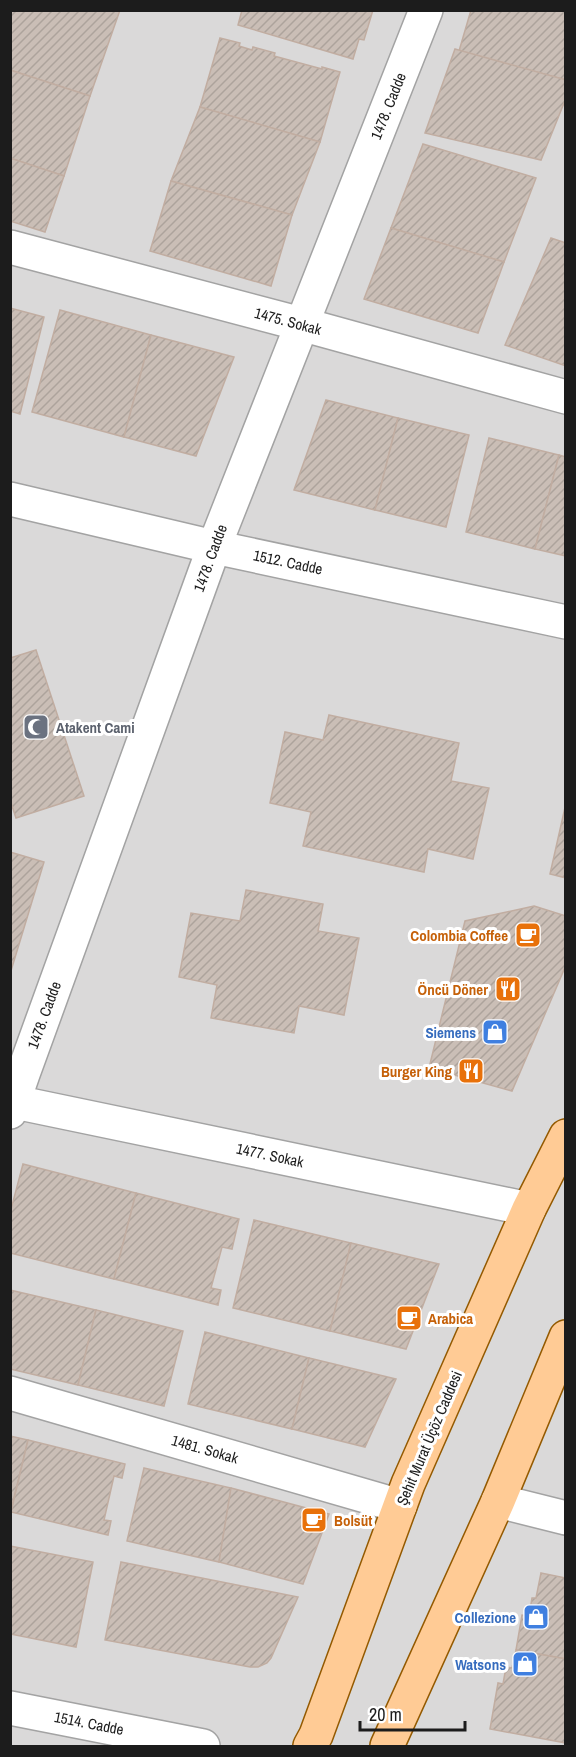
<svg xmlns="http://www.w3.org/2000/svg" width="576" height="1757" viewBox="0 0 576 1757" font-family="'Archivo Narrow',sans-serif">
<style>
.residential{fill:#dad9d9}
.building{fill:url(#building-hatch);stroke:#c1ada1;stroke-width:1.5}
.lines{fill:none;stroke-linecap:round;stroke-linejoin:round}
.minor-casing{stroke:#a3a3a3;stroke-width:36}
.major-casing{stroke:#945a00;stroke-width:36}
.minor{stroke:#fff;stroke-width:33}
.major{stroke:#ffcb95;stroke-width:33}
.labels{text-anchor:middle;dominant-baseline:central;stroke-width:6;stroke-linejoin:round;paint-order:stroke}
.street-label{font-size:15px;fill:#1c1c1c;stroke:#fff}
.worship-label{font-size:15px;font-weight:bold;fill:#5b616d;stroke:#fff;text-anchor:start}
.food-label{font-size:15px;font-weight:bold;fill:#c56008;stroke:#fff;text-anchor:end}
.shop-label{font-size:15px;font-weight:bold;fill:#366cbe;stroke:#fff;text-anchor:end}
</style>
<defs>
<pattern id="building-hatch" width="6" height="6" patternUnits="userSpaceOnUse" patternTransform="scale(1.5)"><rect width="6" height="6" fill="#cabeb6"/><path d="M-1 1l2-2M0 6l6-6M5 7l2-2" fill="none" stroke="#ada39c"/></pattern>
</defs>
<rect width="100%" height="100%" fill="#eee9e0"/>
<rect class="residential" x="11" y="11" width="554" height="1735"/>
<g class="building">
<path d="M10 10H120L90 96 10 70Z"/>
<path d="M242 10H373L364 40 359 39 353 59 238 25Z"/>
<path d="M471 10H566V80L459 51Z"/>
<path d="M220 38 240 43 239 46 252 50 253 47 275 53 274 56 322 69V67L340 72 320 142 200 107Z"/>
<path d="M455 49 566 80V98L541 160 425 133Z"/>
<path d="M10 70 90 96 64 176 10 158Z"/>
<path d="M200 107 320 142 292 215 171 181Z"/>
<path d="M423 144 536 178 504 262 391 228Z"/>
<path d="M10 158 64 176 45 232 10 221Z"/>
<path d="M171 181 292 215 271 286 150 251Z"/>
<path d="M391 228 504 262 478 333 364 299Z"/>
<path d="M551 238 566 243V366L505 345Z"/>
<path d="M10 308 44 317 20 414 10 411Z"/>
<path d="M60 310 151 335 124 437 32 412Z"/>
<path d="M151 335 234 357 196 456 124 437Z"/>
<path d="M326 400 398 418 375 510 294 490Z"/>
<path d="M398 418 469 435 446 527 375 510Z"/>
<path d="M489 438 559 455 535 549 466 532Z"/>
<path d="M559 455 566 457V556L535 549Z"/>
<path d="M36 650 84 796 16 818 10 800V658Z"/>
<path d="M329 715 459 743 451 781 489 788 473 859 428 849 424 872 303 846 311 812 270 803 285 732 323 740Z"/>
<path d="M566 803V878L550 874Z"/>
<path d="M10 852 44 862 10 974Z"/>
<path d="M246 890 323 904 318 931 359 938 344 1015 299 1006 294 1033 211 1018 217 985 179 977 191 913 240 921Z"/>
<path d="M534 906 566 916V965L512 1091 429 1068 465 921Z"/>
<path d="M23 1164 136 1193 114 1279 10 1253V1213Z"/>
<path d="M136 1193 239 1219 232 1249 222 1247 211 1288 221 1290 218 1305 114 1279Z"/>
<path d="M254 1220 351 1243 330 1331 233 1308Z"/>
<path d="M351 1243 439 1264 406 1349 330 1331Z"/>
<path d="M10 1290 96 1310 78 1385 10 1369Z"/>
<path d="M96 1310 183 1331 164 1406 78 1385Z"/>
<path d="M205 1332 309 1358 292 1429 188 1404Z"/>
<path d="M309 1358 396 1379 365 1447 292 1429Z"/>
<path d="M10 1436 28 1440 10 1514Z"/>
<path d="M28 1440 125 1464 122 1478 114 1476 104 1520 111 1521 108 1535 11 1512Z"/>
<path d="M144 1468 231 1488 219 1562 127 1541Z"/>
<path d="M231 1488 329 1514 303 1584 219 1562Z"/>
<path d="M10 1546 93 1562 76 1647 10 1634Z"/>
<path d="M121 1562 298 1597 271 1658 267 1663 258 1667H250L105 1640Z"/>
<path d="M541 1573 566 1578V1659L516 1650 522 1615 529 1616 532 1598H536Z"/>
<path d="M516 1650 566 1659V1743L490 1729 498 1683 503 1684 506 1667 512 1668Z"/>
</g>
<g class="lines">
<g class="minor-casing">
<g id="minor">
<path d="M10 247 301 324 566 397"/>
<path d="M10 499 214 547 566 622"/>
<path d="M10 1101 529 1209"/>
<path d="M10 1112 23 1074 214 547 426 10"/>
<path d="M10 1393 400 1506"/>
<path d="M498 1501 566 1518"/>
<path d="M10 1708 203 1746"/>
</g>
</g>
<g class="major-casing">
<g id="major">
<path d="M310 1746 316 1735 408 1484 529 1209 566 1136"/>
<path d="M387 1746 498 1501 566 1337"/>
</g>
</g>
<use href="#minor" class="minor"/>
<use href="#major" class="major"/>
</g>
<defs>
<g id="mosque-square" transform="scale(1.35)"><rect x="-9" y="-9" width="18" height="18" rx="4" fill="#6b7280" stroke="#fff"/><path d="M3.5-4.9A6 6 0 1 0 3.5 4.9A5 5 0 1 1 3.5-4.9Z" fill="#fff"/></g>
<g id="cafe-square" transform="scale(1.35)"><rect x="-9" y="-9" width="18" height="18" rx="4" fill="#e8710a" stroke="#fff"/><path d="M-5.5-4.5H6V0H3Q3 3.5 0 3.5H-2.5Q-5.5 3.5-5.5 0ZM3-3.2v2h1.7v-2ZM-6 4.5H4V6H-6Z" fill="#fff"/></g>
<g id="restaurant-square" transform="scale(1.35)"><rect x="-9" y="-9" width="18" height="18" rx="4" fill="#e8710a" stroke="#fff"/><path d="M-5-6h1v4h1v-4h1v4h1v-4h1v5L-1.5 .5V6h-2V.5L-5-1ZM5-6V6H3V1.5H1.5Q1.5-4 5-6Z" fill="#fff"/></g>
<g id="shop-square" transform="scale(1.35)"><rect x="-9" y="-9" width="18" height="18" rx="4" fill="#3f7fe0" stroke="#fff"/><path d="M-5-2.5h2.3a2.7 3.5 0 0 1 5.4 0H5L5.5 6h-11ZM-1.5-2.5h3a1.5 2.3 0 0 0-3 0Z" fill="#fff"/></g>
</defs>
<g fill-rule="evenodd">
<use href="#mosque-square" x="36" y="727"/>
<use href="#cafe-square" x="528" y="935"/>
<use href="#restaurant-square" x="508" y="989"/>
<use href="#shop-square" x="495" y="1032"/>
<use href="#restaurant-square" x="471" y="1071"/>
<use href="#cafe-square" x="409" y="1318"/>
<use href="#cafe-square" x="314" y="1520"/>
<use href="#shop-square" x="536" y="1617"/>
<use href="#shop-square" x="525" y="1664"/>
</g>
<g class="labels">
<g class="street-label">
<text transform="translate(388 106) rotate(-68)">1478. Cadde</text>
<text transform="translate(288 321) rotate(15)">1475. Sokak</text>
<text transform="translate(210 558) rotate(-70)">1478. Cadde</text>
<text transform="translate(288 562) rotate(12)">1512. Cadde</text>
<text transform="translate(44 1015) rotate(-70)">1478. Cadde</text>
<text transform="translate(270 1155) rotate(12)">1477. Sokak</text>
<text transform="translate(429 1438) rotate(-67)">Şehit Murat Üçöz Caddesi</text>
<text transform="translate(205 1449) rotate(16)">1481. Sokak</text>
<text transform="translate(89 1723) rotate(11)">1514. Cadde</text>
</g>
<g class="worship-label">
<text x="56" y="727">Atakent Cami</text>
</g>
<g class="food-label">
<text x="508" y="935">Colombia Coffee</text>
<text x="488" y="989">Öncü Döner</text>
<text x="452" y="1071">Burger King</text>
<text x="428" y="1318" text-anchor="start">Arabica</text>
<text x="334" y="1520" text-anchor="start">Bolsüt</text>
</g>
<g class="shop-label">
<text x="476" y="1032">Siemens</text>
<text x="516" y="1617">Collezione</text>
<text x="506" y="1664">Watsons</text>
</g>
</g>
<rect width="576" height="1757" fill="none" stroke="#1c1c1c" stroke-width="24"/>
<path d="M360 1721v9h105v-9" fill="none" stroke="#1c1c1c" stroke-width="3"/>
<text x="369" y="1721" font-size="18" fill="#1c1c1c" stroke="#ffffff" stroke-width="4.5" paint-order="stroke">20 m</text>
</svg>
